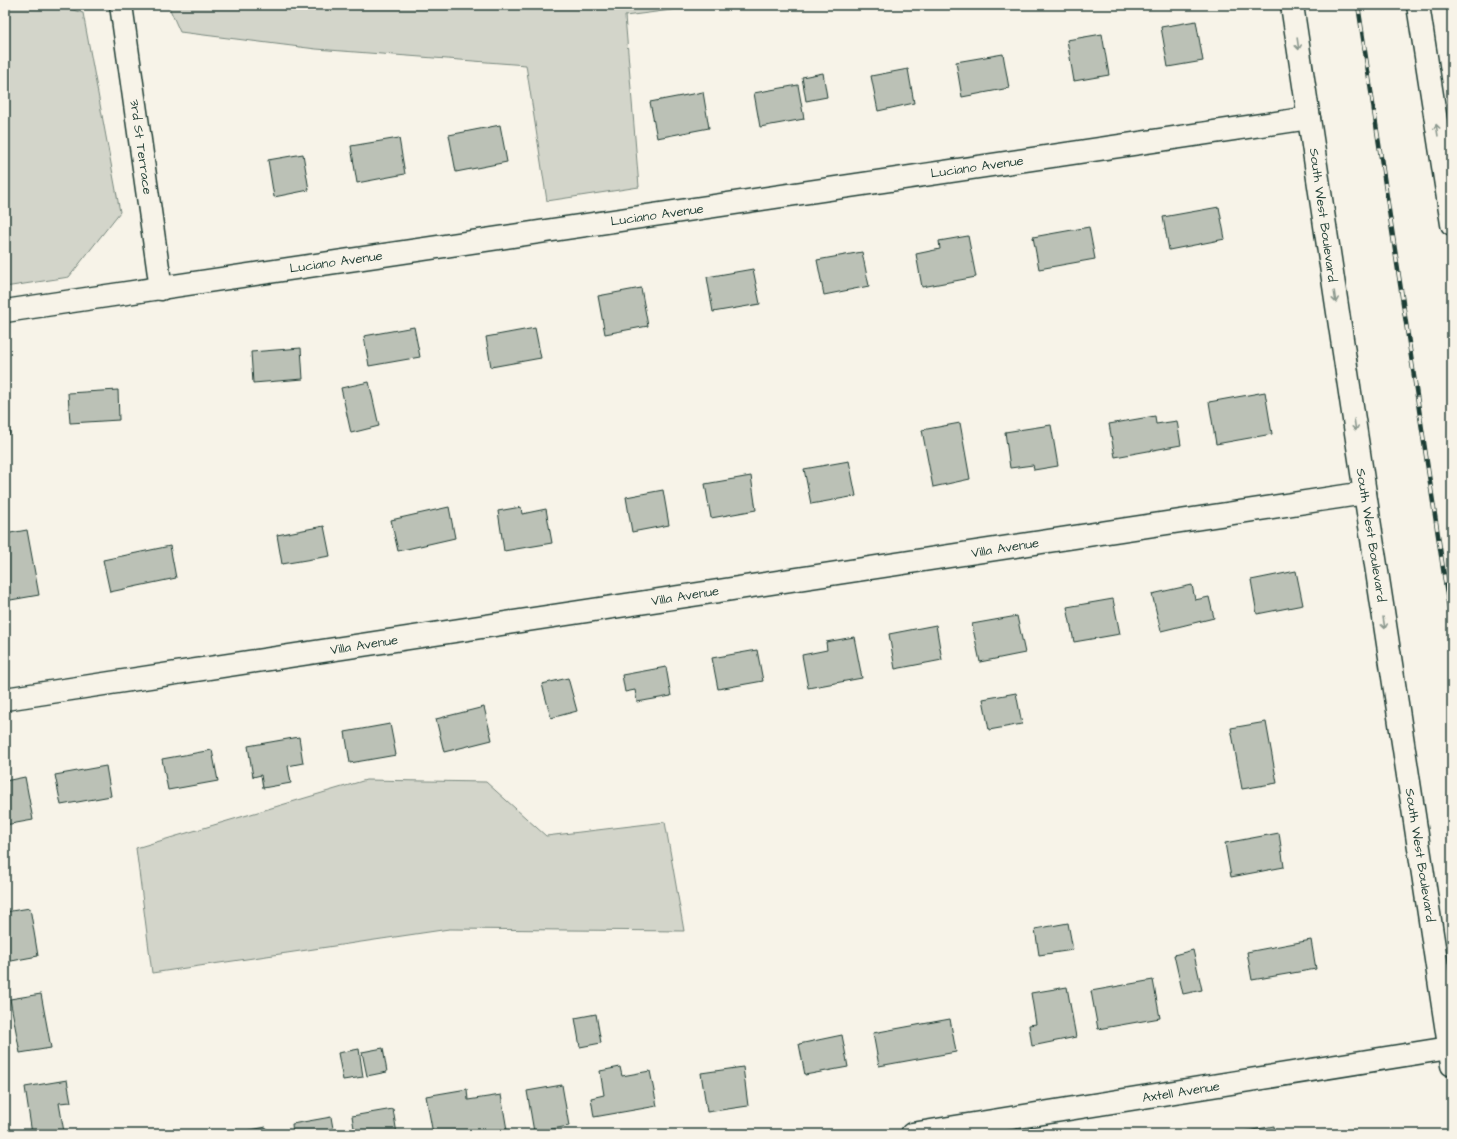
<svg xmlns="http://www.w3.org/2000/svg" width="1457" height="1139" viewBox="0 0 1457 1139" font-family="'Architects Daughter',sans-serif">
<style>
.green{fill:#d3d5ca;stroke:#79897f}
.building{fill:#bbc1b6;stroke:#1f3d34}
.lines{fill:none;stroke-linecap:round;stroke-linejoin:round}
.minor-casing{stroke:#1f3d34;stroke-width:25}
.secondary-casing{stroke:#1f3d34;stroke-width:25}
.minor{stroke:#f7f3e8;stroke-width:22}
.secondary{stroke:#f7f3e8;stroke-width:22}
.rail-casing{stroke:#1f3d34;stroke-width:4.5}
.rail{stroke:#f7f3e8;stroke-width:3;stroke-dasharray:9;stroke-linecap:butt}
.oneway{stroke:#8b988e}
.labels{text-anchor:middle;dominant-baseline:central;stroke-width:3;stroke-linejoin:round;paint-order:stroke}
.street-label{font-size:13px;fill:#1f3d34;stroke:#f7f3e8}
</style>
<rect width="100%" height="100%" fill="#f7f3e8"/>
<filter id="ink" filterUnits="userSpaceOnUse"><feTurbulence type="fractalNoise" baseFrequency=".025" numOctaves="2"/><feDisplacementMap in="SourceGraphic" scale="8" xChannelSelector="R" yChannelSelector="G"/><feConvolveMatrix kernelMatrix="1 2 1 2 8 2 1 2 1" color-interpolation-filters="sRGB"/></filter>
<g filter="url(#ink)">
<g class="green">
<path d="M5 5H56L83 13 120 212 69 277 5 287Z"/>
<path d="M168 5H710L625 16 639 187 547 201 526 65 316 49 180 32Z"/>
<path d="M366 780 486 782 546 836 665 822 684 931 449 929 152 973 136 848Z"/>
</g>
<g class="building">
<path d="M1196 21 1203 61 1168 67 1161 27Z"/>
<path d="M1102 34 1109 75 1074 81 1067 40Z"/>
<path d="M1003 54 1009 88 962 97 956 62Z"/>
<path d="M908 69 914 103 878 111 871 76Z"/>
<path d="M823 73 827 97 806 101 802 77Z"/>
<path d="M798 85 804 119 760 127 754 93Z"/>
<path d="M703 92 709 128 657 138 650 102Z"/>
<path d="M500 125 507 162 456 172 449 135Z"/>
<path d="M399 138 405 174 357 183 351 146Z"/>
<path d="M303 154 309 190 274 197 268 160Z"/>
<path d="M1219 207 1225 239 1169 250 1163 217Z"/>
<path d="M1089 227 1095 259 1039 269 1033 237Z"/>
<path d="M968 236 976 277 922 287 916 254 940 249 939 241Z"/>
<path d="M862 252 869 286 824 295 817 260Z"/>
<path d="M753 269 760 304 713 312 707 277Z"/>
<path d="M641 288 648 326 605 334 598 296Z"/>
<path d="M414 327 420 357 369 366 364 336Z"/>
<path d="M535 328 541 358 491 367 486 337Z"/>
<path d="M301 348 303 379 253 383 251 352Z"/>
<path d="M369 382 379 426 351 433 341 388Z"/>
<path d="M118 390 119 420 70 423 68 393Z"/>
<path d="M1265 392 1272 434 1216 444 1209 402Z"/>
<path d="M5 407 10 434 5 435Z"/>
<path d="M1155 416 1156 424 1177 421 1181 445 1115 457 1109 424Z"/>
<path d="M960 423 970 479 933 487 922 430Z"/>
<path d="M1051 425 1058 466 1034 470 1033 465 1010 468 1005 432Z"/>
<path d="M849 461 856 496 811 504 804 469Z"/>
<path d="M751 476 756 510 711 518 705 484Z"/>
<path d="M663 490 669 525 632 532 626 497Z"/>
<path d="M449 507 455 538 398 551 391 520Z"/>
<path d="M521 507 522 514 546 509 552 543 504 551 498 511Z"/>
<path d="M324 526 330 556 282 564 277 535Z"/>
<path d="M27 530 39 595 5 601V534Z"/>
<path d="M170 546 176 578 110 592 103 560Z"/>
<path d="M1296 571 1303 605 1257 614 1251 580Z"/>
<path d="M1192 585 1195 600 1209 597 1214 618 1161 631 1152 594Z"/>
<path d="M1113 599 1120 634 1074 642 1067 607Z"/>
<path d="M1017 616 1025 653 980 662 972 624Z"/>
<path d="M936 625 942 660 895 669 889 634Z"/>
<path d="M854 637 862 678 808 688 802 655 827 650 826 642Z"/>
<path d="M757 650 763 681 718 689 712 658Z"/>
<path d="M666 667 671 696 637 702 635 690 625 692 622 675Z"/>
<path d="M568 678 577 711 551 718 542 684Z"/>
<path d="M1016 693 1022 724 989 730 983 699Z"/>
<path d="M484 707 492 740 444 752 436 719Z"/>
<path d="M1266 722 1277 783 1242 789 1231 728Z"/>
<path d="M390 724 396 755 350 763 345 732Z"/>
<path d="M299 737 303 763 288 766 291 783 263 788 261 775 253 777 248 746Z"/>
<path d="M212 750 218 781 168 790 162 759Z"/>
<path d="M106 766 111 796 61 805 55 775Z"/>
<path d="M25 777 33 820 5 825V781Z"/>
<path d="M1279 833 1284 867 1231 877 1225 843Z"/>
<path d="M30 908 38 956 6 962 5 954V912Z"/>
<path d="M1068 923 1073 950 1039 955 1035 929Z"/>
<path d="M1311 940 1316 969 1252 980 1247 952Z"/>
<path d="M1193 950 1202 990 1183 994 1174 955Z"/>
<path d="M1153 980 1160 1018 1098 1029 1091 991Z"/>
<path d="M1067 987 1076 1037 1032 1046 1029 1025 1036 1024 1031 993Z"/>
<path d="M41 994 51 1048 20 1053 10 999Z"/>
<path d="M596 1014 601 1043 580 1047 575 1018Z"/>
<path d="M950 1019 956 1052 879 1066 873 1033Z"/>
<path d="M842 1035 848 1067 805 1075 799 1044Z"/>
<path d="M383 1048 387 1072 367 1076 362 1052Z"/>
<path d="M359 1049 363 1077 343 1080 338 1053Z"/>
<path d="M620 1067 622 1076 650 1071 657 1106 594 1117 591 1098 604 1095 600 1071Z"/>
<path d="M743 1067 748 1106 707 1112 701 1073Z"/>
<path d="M67 1080 71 1102 59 1103 64 1132 50 1134H32L25 1087Z"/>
<path d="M562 1085 569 1126 534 1132 527 1091Z"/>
<path d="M467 1089 468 1100 501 1095 507 1130 485 1134H433L426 1096Z"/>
<path d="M393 1109 397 1134H355L352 1116Z"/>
<path d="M331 1117 334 1134H293L292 1124Z"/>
<path d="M1274 1126 1275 1134H1231Z"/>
<path d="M266 1127 267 1134H230Z"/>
</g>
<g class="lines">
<g class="minor-casing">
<g id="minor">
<path d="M121 5 161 289"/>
<path d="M5 311 1309 118"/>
<path d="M5 699 1365 493"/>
<path d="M912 1134 1449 1048"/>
</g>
</g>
<g class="secondary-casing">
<g id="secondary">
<path d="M1292 5 1365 493 1452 1065"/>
<path d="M1418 5 1452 224"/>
</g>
</g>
<use href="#minor" class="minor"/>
<use href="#secondary" class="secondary"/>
<g class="rail-casing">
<path id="rail" d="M1358 5 1452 628"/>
</g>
<use href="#rail" class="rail"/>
</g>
<defs><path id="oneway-shaft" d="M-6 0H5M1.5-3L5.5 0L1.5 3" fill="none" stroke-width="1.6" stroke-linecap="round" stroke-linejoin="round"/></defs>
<g class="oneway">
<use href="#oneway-shaft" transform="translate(1298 44) rotate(82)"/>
<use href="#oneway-shaft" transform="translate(1437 130) rotate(-99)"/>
<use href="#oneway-shaft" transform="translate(1335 297) rotate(82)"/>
<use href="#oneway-shaft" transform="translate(1355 425) rotate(82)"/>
<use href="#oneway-shaft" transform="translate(1384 623) rotate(81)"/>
</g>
</g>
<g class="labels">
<g class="street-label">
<text transform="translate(141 147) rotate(82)">3rd St Terrace</text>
<text transform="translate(977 167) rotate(-8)">Luciano Avenue</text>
<text transform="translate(657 215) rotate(-8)">Luciano Avenue</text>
<text transform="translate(1323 215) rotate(82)">South West Boulevard</text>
<text transform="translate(336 262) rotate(-8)">Luciano Avenue</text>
<text transform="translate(1371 535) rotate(81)">South West Boulevard</text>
<text transform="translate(1005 548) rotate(-9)">Villa Avenue</text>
<text transform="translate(685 596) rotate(-9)">Villa Avenue</text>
<text transform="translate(364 645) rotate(-9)">Villa Avenue</text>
<text transform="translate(1420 855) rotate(81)">South West Boulevard</text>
<text transform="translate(1181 1092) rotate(-9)">Axtell Avenue</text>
</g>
</g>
<rect width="1457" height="1139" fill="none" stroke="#f7f3e8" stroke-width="20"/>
<rect x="10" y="10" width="1437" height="1119" fill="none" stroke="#1f3d34" stroke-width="1.5" filter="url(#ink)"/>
</svg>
